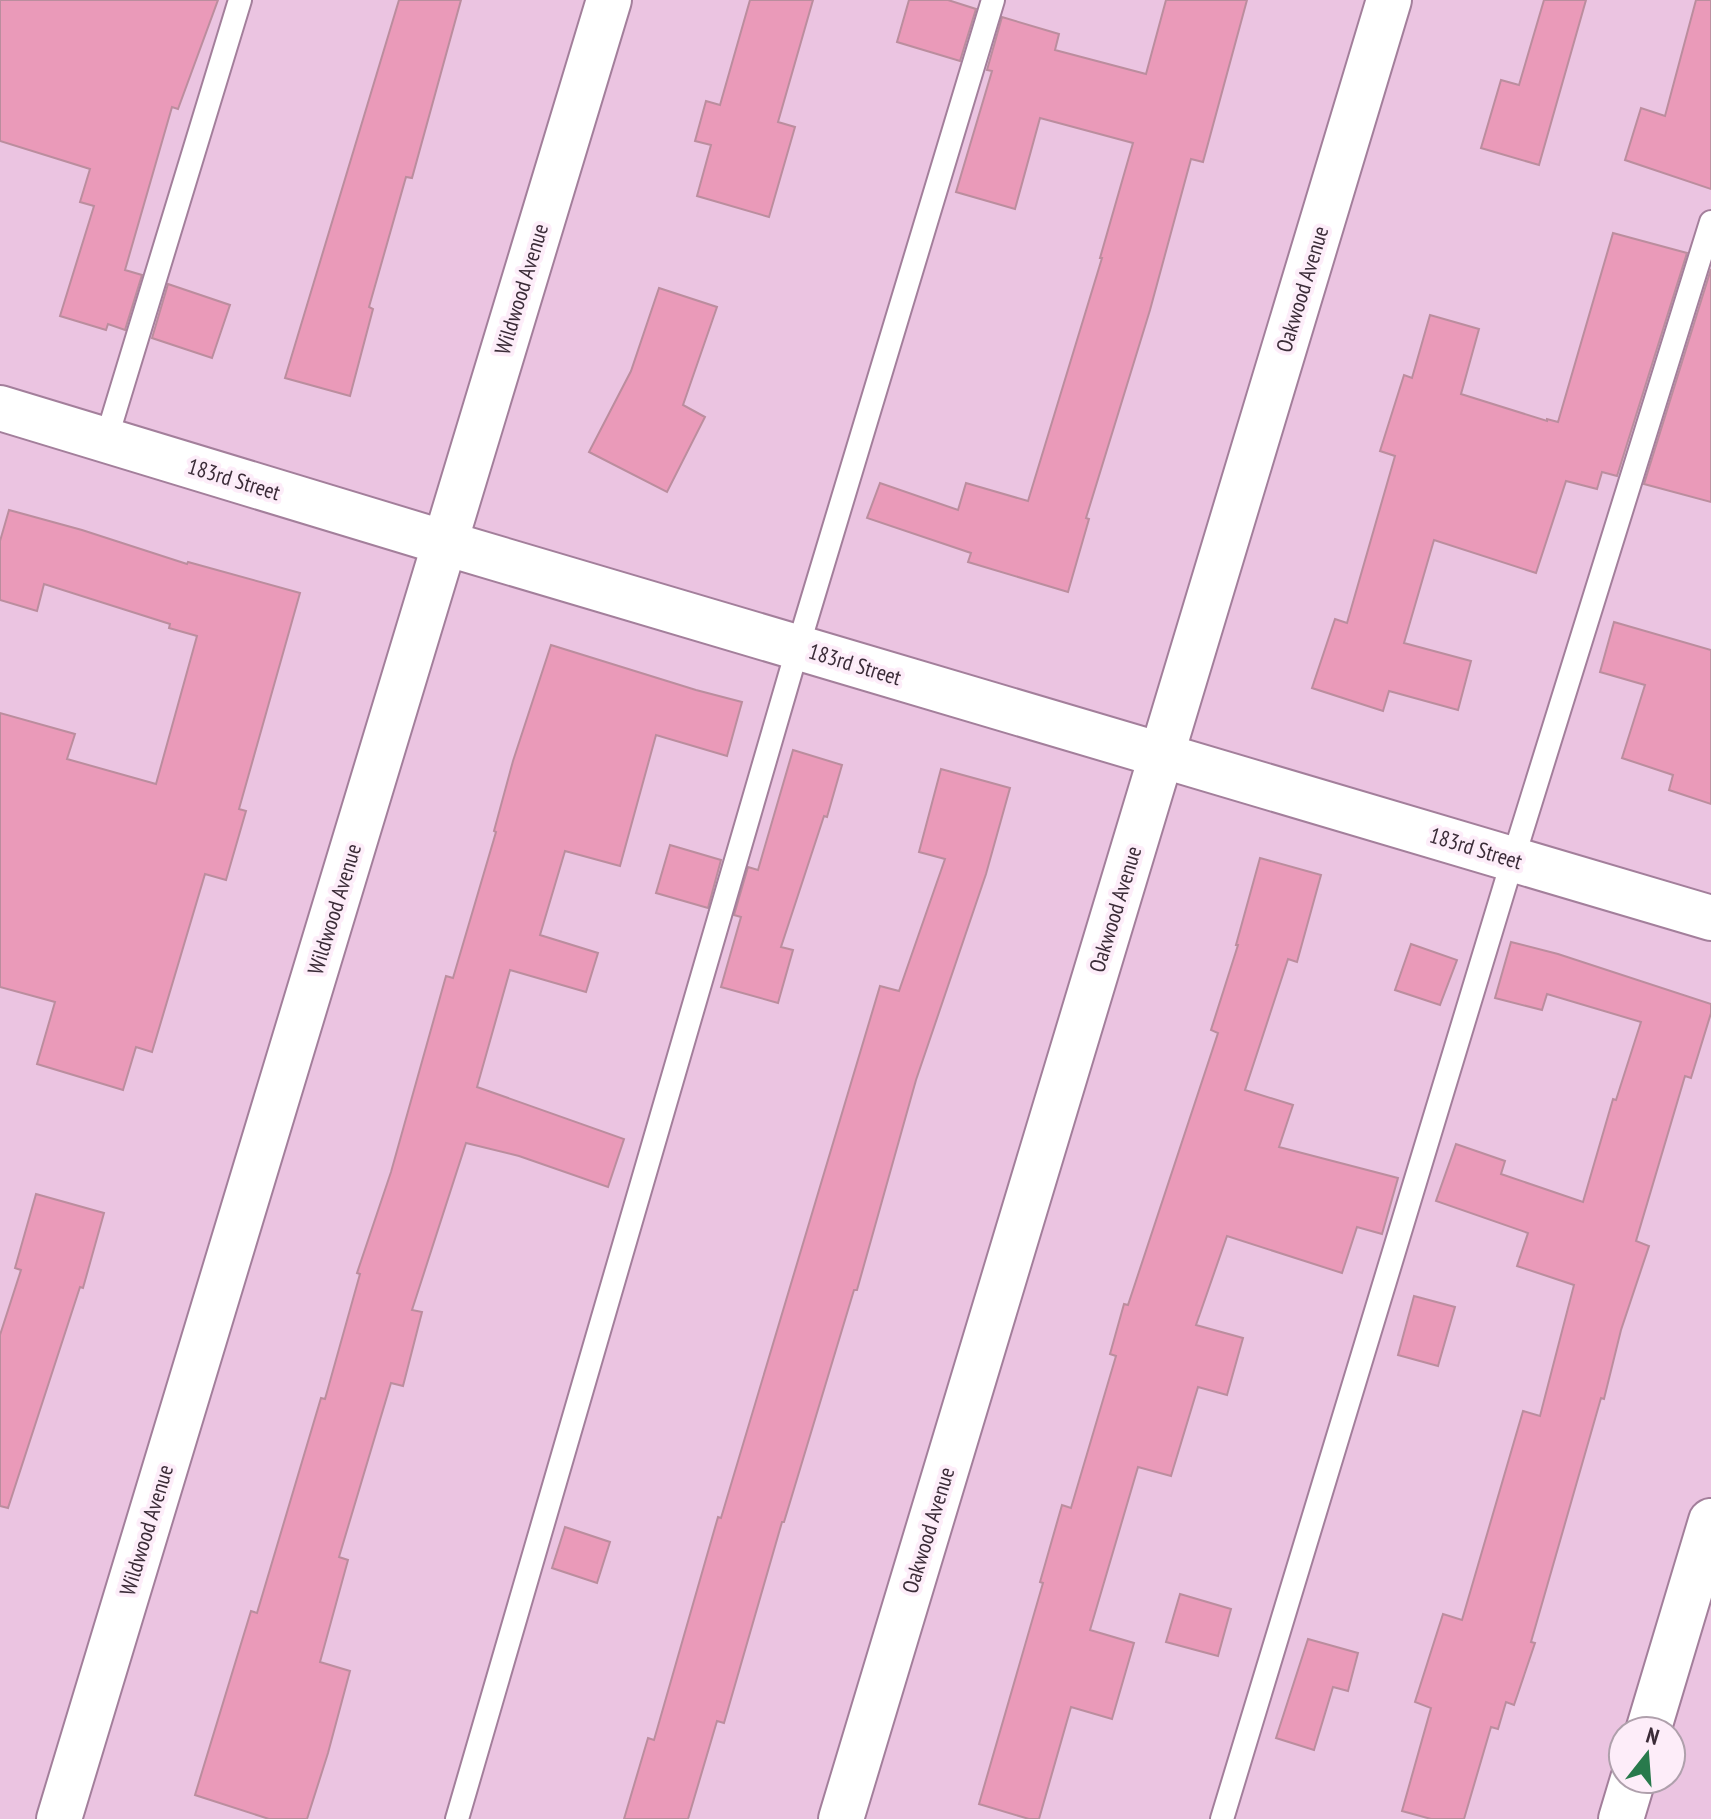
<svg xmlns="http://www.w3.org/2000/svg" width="1711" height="1819" viewBox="0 0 1711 1819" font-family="'PT Sans Narrow',sans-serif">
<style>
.building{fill:#ea9ab9;stroke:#bb8d9e;stroke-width:2}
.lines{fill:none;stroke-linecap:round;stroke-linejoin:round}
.service-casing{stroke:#a37f9b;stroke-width:26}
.minor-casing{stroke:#a37f9b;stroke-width:48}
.service{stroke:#fff;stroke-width:22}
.minor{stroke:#fff;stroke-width:44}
.labels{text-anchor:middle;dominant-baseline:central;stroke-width:8;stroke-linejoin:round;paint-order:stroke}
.street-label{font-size:22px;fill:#3b2c38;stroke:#fdedf9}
</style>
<rect width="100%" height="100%" fill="#ebc4e1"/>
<g class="building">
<path d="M0 0H218L178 109 172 107 125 270 142 275 125 330 108 324 106 330 60 316 94 206 80 202 90 169 0 141Z"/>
<path d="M399 0H461L412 178 406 177 369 307 373 309 350 396 285 378Z"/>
<path d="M750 0H813L778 122 795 127 769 217 697 196 711 145 695 141 706 101 720 105Z"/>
<path d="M909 0H948L976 9 960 61 897 42Z"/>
<path d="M1166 0H1247L1203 162 1191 159 1150 310 1086 518 1089 519 1068 592 968 562 971 553 867 518 880 483 958 510 966 483 1028 501 1102 258H1100L1133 143 1040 118 1015 209 956 192 992 71 987 70 1002 17 1059 34 1055 50 1146 74Z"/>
<path d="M1544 0H1586L1539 165 1481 148 1501 80 1519 85Z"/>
<path d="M1696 0H1711V189L1625 160 1641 108 1665 116Z"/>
<path d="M1613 233 1687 253 1617 476 1602 472 1597 489 1566 481 1536 573 1434 540 1404 643 1471 661 1458 710 1389 691 1383 711 1312 688 1335 619 1347 623 1395 456 1380 451 1404 375 1412 378 1430 315 1479 329 1461 394 1547 421V419L1558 422Z"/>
<path d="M1711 269V502L1644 484Z"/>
<path d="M168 284 230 305 212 358 152 338Z"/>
<path d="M659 288 717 307 683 405 705 417 667 492 589 452 631 371Z"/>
<path d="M9 510 82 530 187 564 188 562 300 593 239 809 246 811 226 880 205 874 152 1052 136 1047 123 1090 37 1064 55 1002 0 987V713L75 734 67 759 156 784 197 636 169 628 170 624 44 584 37 611 0 600V541Z"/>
<path d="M1614 622 1711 650V804L1669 790 1673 775 1622 758 1645 685 1600 672Z"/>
<path d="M551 645 696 690 742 702 727 756 656 735 620 866 565 851 540 935 598 953 586 992 510 970 477 1087 624 1139 608 1187 519 1156 466 1143 412 1310 422 1312 403 1386 391 1383 339 1557 348 1560 320 1662 350 1671 328 1753 307 1819H269L195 1795 251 1611 257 1613 321 1398 325 1399 360 1274 357 1273 391 1172 446 976 453 978 496 832 494 831 513 761Z"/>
<path d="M793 750 842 765 827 817 824 816 781 947 793 950 778 1003 721 987 741 917 734 915 748 867 758 870Z"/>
<path d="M941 769 1010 788 986 874 916 1080 857 1290H854L784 1522H782L724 1723 717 1721 688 1819H624L648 1738 654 1740 718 1517 721 1518 880 986 899 991 945 859 919 852Z"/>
<path d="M670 845 721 860 708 908 656 893Z"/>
<path d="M1260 858 1321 875 1297 962 1288 959 1245 1090 1293 1105 1279 1147 1398 1178 1382 1234 1357 1227 1342 1273 1227 1236 1196 1325 1243 1338 1227 1395 1198 1387 1171 1476 1138 1467 1090 1630 1134 1643 1112 1719 1071 1707 1039 1819H1029L979 1804 1043 1583 1040 1582 1062 1505 1071 1508 1116 1356 1110 1354 1124 1304 1128 1305 1218 1033 1211 1030 1238 945H1236Z"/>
<path d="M1511 942 1558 954 1711 1004V1013L1691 1078 1685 1076 1636 1241 1649 1246 1621 1330 1604 1399 1601 1398 1531 1642 1535 1643 1514 1705 1506 1702 1498 1729 1491 1727 1464 1819H1431L1402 1811 1431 1708 1415 1702 1443 1614 1462 1620 1523 1411 1540 1416 1574 1285 1517 1266 1528 1233 1436 1201 1456 1144 1505 1161 1501 1174 1583 1202 1613 1099 1616 1100 1641 1022 1547 994 1542 1010 1495 998Z"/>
<path d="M1411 944 1457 960 1440 1005 1395 990Z"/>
<path d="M36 1194 104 1213 83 1288 80 1287 8 1508 0 1506V1335L21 1270 15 1268Z"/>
<path d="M1414 1296 1455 1307 1438 1366 1398 1355Z"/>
<path d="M565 1527 610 1542 597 1583 552 1568Z"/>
<path d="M1180 1594 1231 1609 1218 1656 1166 1642Z"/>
<path d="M1308 1639 1358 1653 1348 1691 1333 1687 1314 1750 1276 1738Z"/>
</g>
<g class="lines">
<g class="service-casing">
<g id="service">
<path d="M106 440 240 0"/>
<path d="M457 1819 798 647 993 0"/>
<path d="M1222 1819 1513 859 1711 222"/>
</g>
</g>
<g class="minor-casing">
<g id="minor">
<path d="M0 408 445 543 1711 918"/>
<path d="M1648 1731 1711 1521"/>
<path d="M59 1819 609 0"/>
<path d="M841 1819 1389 0"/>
<path d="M1621 1819 1633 1779"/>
</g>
</g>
<use href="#service" class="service"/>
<use href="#minor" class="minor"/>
</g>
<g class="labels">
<g class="street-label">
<text transform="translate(521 289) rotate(-73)">Wildwood Avenue</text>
<text transform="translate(1302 289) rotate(-73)">Oakwood Avenue</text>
<text transform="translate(234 479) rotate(17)">183rd Street</text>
<text transform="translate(855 664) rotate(17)">183rd Street</text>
<text transform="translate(1476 848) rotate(17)">183rd Street</text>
<text transform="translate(334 909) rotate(-73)">Wildwood Avenue</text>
<text transform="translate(1115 909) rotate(-73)">Oakwood Avenue</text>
<text transform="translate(146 1530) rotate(-73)">Wildwood Avenue</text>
<text transform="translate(928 1530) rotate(-73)">Oakwood Avenue</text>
</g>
</g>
<g transform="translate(1647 1755) rotate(17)"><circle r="38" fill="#fdedf9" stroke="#afa0ac" stroke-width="2"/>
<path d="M0-6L14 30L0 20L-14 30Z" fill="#287a4c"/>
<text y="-12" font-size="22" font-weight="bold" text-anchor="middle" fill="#3b2c38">N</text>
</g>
</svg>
